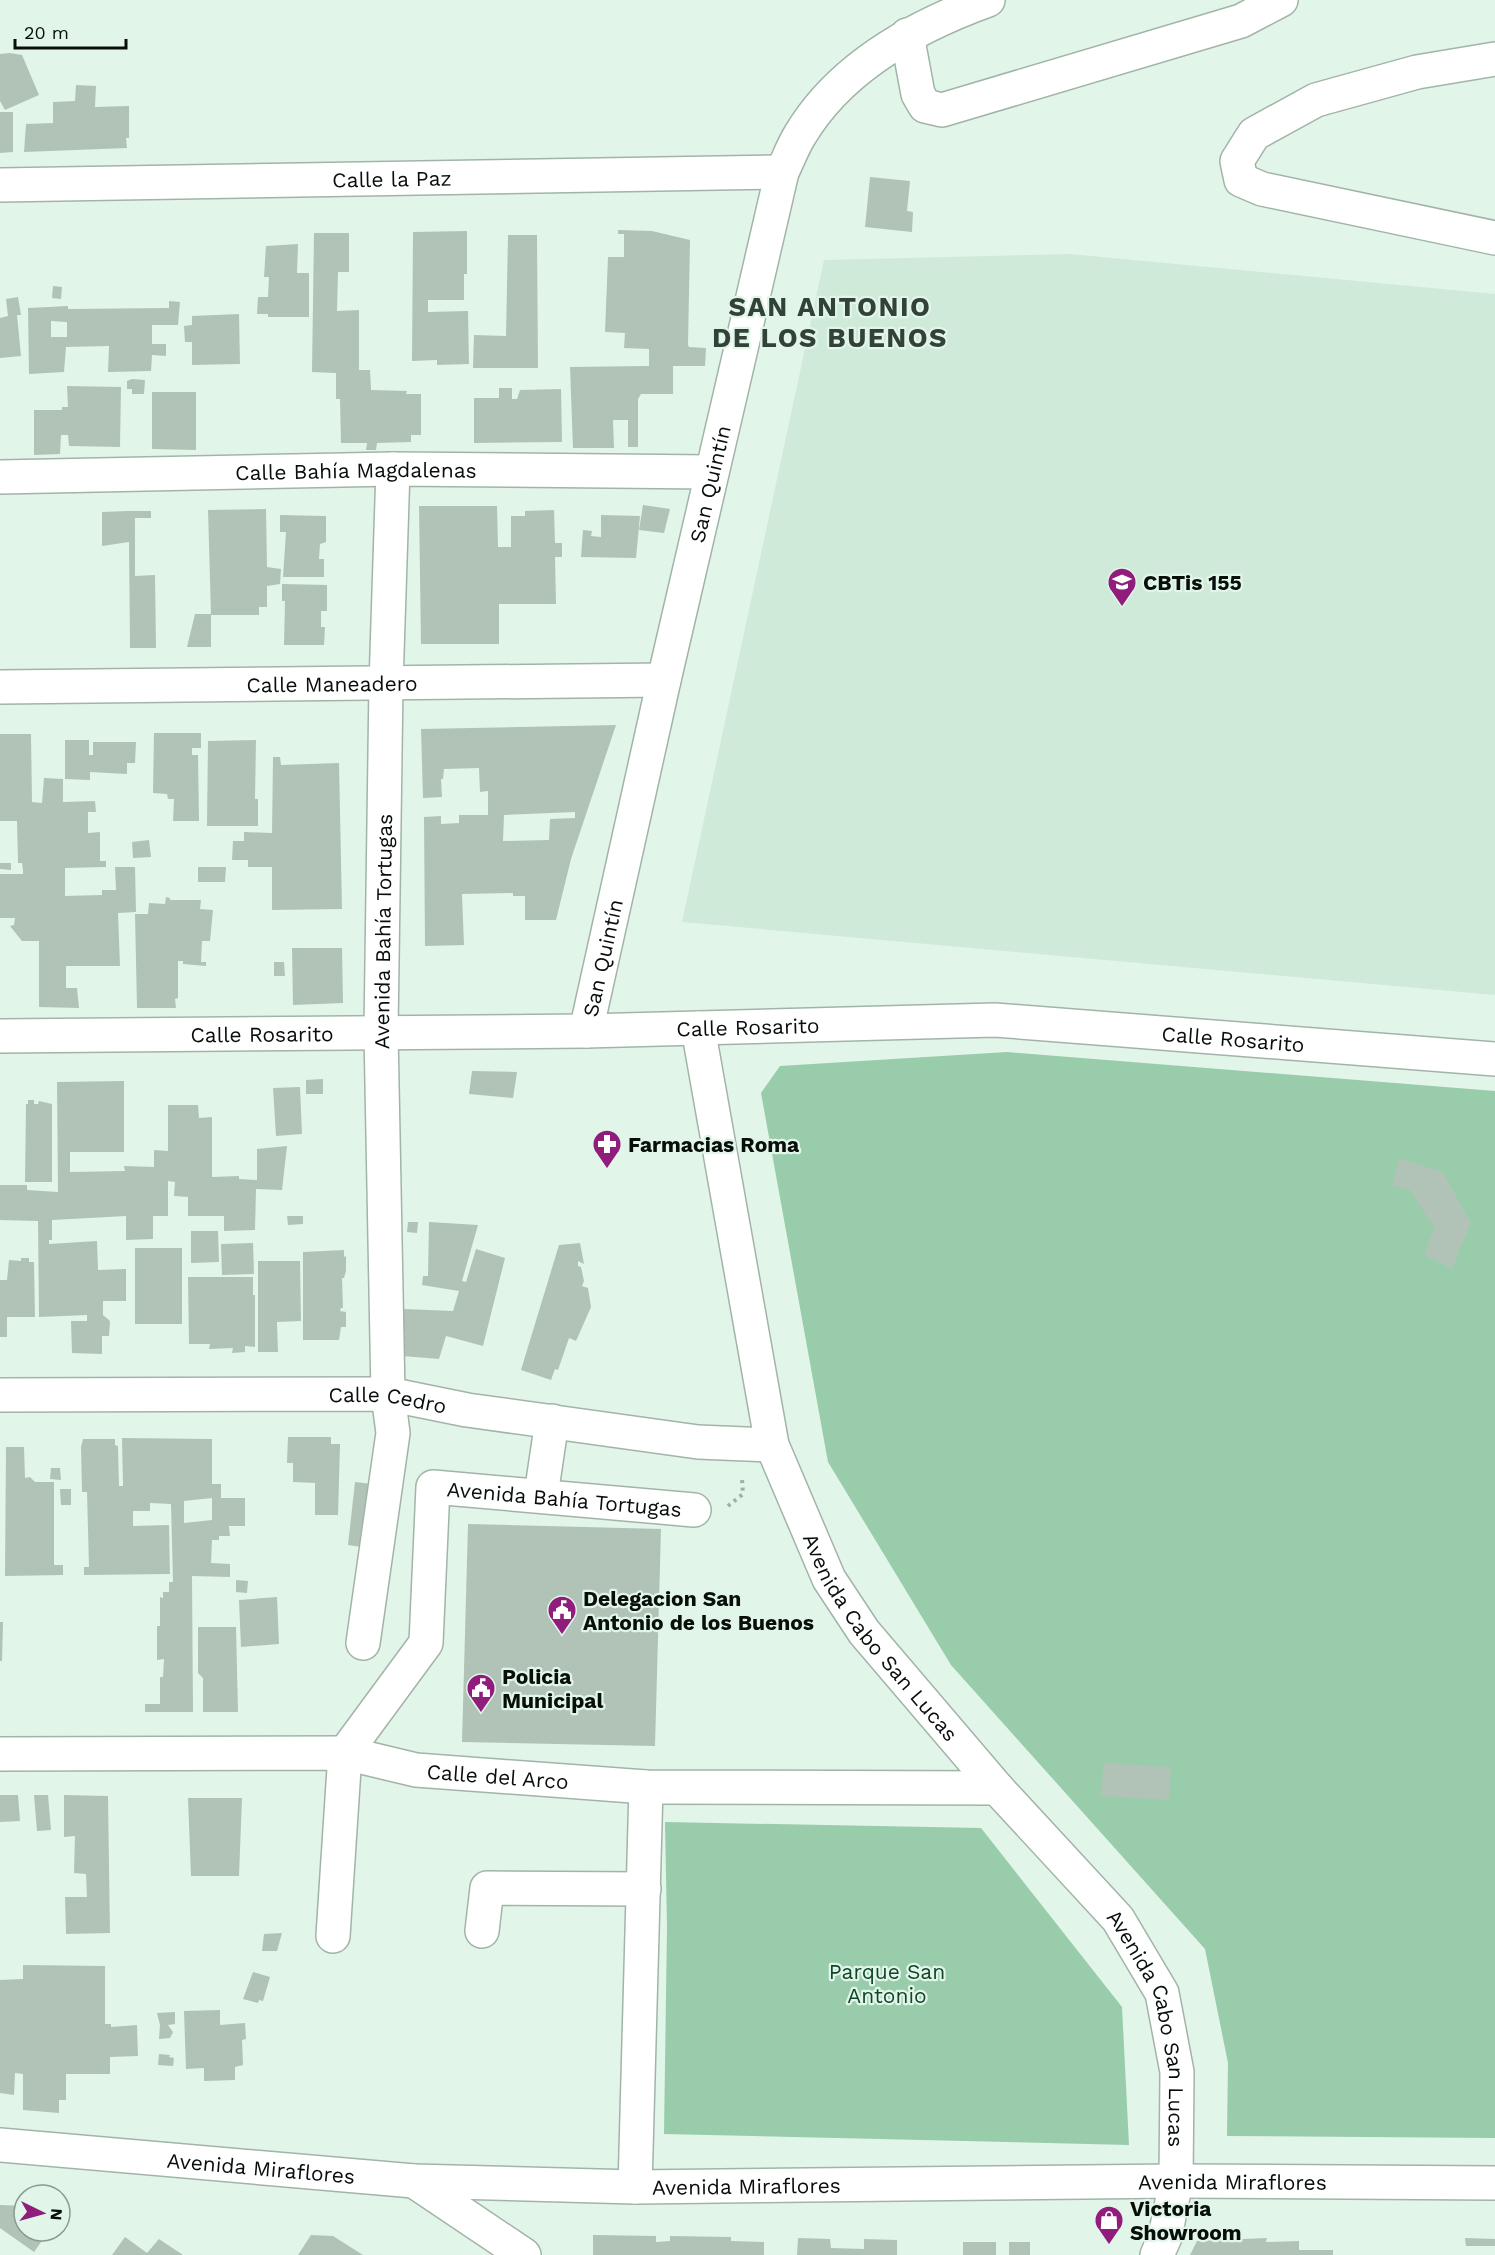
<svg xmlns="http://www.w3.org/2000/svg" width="1495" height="2255" viewBox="0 0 1495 2255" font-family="'Work Sans',sans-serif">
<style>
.built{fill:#d0ead9}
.green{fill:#98ccab}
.building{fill:#b1c3b7;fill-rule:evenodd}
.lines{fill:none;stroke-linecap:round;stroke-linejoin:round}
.minor-casing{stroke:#a2b4a8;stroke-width:36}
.path{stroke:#a0afa5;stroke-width:4;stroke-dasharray:3 4.5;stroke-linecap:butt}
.minor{stroke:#fff;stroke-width:33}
.labels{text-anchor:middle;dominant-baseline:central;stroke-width:4.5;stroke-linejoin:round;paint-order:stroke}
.street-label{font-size:21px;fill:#080e0a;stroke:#e2f5e9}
.poi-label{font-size:21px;font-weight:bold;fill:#080e0a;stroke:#e2f5e9;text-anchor:start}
.park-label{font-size:21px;fill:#104529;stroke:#e2f5e9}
.district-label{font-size:27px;font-weight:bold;letter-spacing:1.5px;fill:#324238;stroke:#e2f5e9}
</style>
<rect width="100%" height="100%" fill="#e2f5e9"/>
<path class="built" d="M1070 254 1495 294V995L682 922 824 260Z"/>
<g class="green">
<path d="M1007 1052 1495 1091V2138L1227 2136 1228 2063 1205 1949 951 1665 828 1462 761 1093 780 1066Z"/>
<path d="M665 1822 981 1828 1122 2007 1129 2145 664 2134 667 1927Z"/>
</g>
<g class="building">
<path d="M10 53 22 55 39 95 5 110 0 101V54Z"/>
<path d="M76 85 96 86 95 107 129 106V138H126L127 148 24 152 26 124 53 123V102L75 101Z"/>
<path d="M0 112H13V152L0 153Z"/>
<path d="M870 177 910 181 907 211 913 212 912 232 865 227Z"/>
<path d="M618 230 652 231 690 240 688 345 689 347 706 348 705 366H673V394H641L638 399V447H628V420H613L614 448H573L570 367 649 366V349L624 348 625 333 605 332 608 257H624V234H618Z"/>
<path d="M467 231V274H464V300H428V312L468 311 469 364 437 365V360L412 361 413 232Z"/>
<path d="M314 233H349V272H338L337 311 359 310V370H370L371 390 407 391 406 394H421V435H411V442L377 443 376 450H366L367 443H341L340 399H336V373L312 372Z"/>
<path d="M508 235H537L538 368H473L474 335 506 336Z"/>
<path d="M298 244 297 273H309V317H268V314H257L258 297H268L269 277H264L266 246Z"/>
<path d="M53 286 62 287 61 299 52 298Z"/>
<path d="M18 297 21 315H17L21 356 0 358V318L8 316 6 299Z"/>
<path d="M169 301 180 302 178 325H152V344H166V356L152 355 151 371 108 372 109 346 66 347 64 372 29 374 28 308 68 306V309L169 308ZM51 321 67 322V337H51Z"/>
<path d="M239 314 240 364 192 365V342H185L184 326 192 325V316Z"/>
<path d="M132 379 145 380 144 394H132V389H127V381Z"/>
<path d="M67 386 121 387 120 447 69 446 68 435H61L60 454 34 455V410H62V407H68Z"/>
<path d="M499 388H512V399H517L520 390 561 389 562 442 474 443V398H499Z"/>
<path d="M152 392H196V450L152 449Z"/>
<path d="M643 505 670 509 664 533 639 530Z"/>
<path d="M419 506H497L498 547H511V516H525V511L554 510 555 543H562V557H555L556 604H499V644H421Z"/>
<path d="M266 509 267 567 281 569 280 584 267 586V607H259V615H211L208 510Z"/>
<path d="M128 511H151V518H135V576L155 575 156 648H130L129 542 102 546V512Z"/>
<path d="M280 515 326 516V542L320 544 319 559H324V577H283L286 532H280Z"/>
<path d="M601 515 640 516 636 558 581 557 583 530 592 531 591 536 601 537Z"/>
<path d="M282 584 327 585V611H321V627H325L324 645H284L285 601H282Z"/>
<path d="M195 614H211V647H187Z"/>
<path d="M616 725 571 859 556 920H525V896H513V893L462 894 464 945 425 946 424 817 441 816V824L459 823V815H488V791L480 792 479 768 444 769 443 779H441L442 797 423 798 421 729ZM575 812V818L550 819 549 840 503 841 504 815Z"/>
<path d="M154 733H201V748H192V755H198L199 821H173L174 799H168L167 794 153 793Z"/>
<path d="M0 734H31L32 802 42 803 44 778 63 779V802L95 801 96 812H88V833L100 832V861H106V867L65 868V896L102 895V890H116L115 867H135L136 912 118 913 120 966H66V988H77L79 1008 39 1007V941H22L10 926 14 925 15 918H0V874H23V870L22 863H18L17 821H0Z"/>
<path d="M65 740H89V755H93V742H136L135 763H127V774L90 772V780L65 779Z"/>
<path d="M256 740 255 799H258V826H207L208 741Z"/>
<path d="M273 757H280L281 765 339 763 342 909 272 910V867H248V860H232L233 841H244V832L272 833Z"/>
<path d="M149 840 151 857 133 858 132 842Z"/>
<path d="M0 863H11V870L0 869Z"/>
<path d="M198 867H226L225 882H198Z"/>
<path d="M166 897 170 898V900H201L200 909 213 910 210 941H202L201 962H206V966L183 964V961H178V998L175 999 176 1008H137L135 914H148L149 903 165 904Z"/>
<path d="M292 948H342L343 1003 293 1005Z"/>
<path d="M274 962H284L285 976H274Z"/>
<path d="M472 1071 517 1072 513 1098 469 1094Z"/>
<path d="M323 1079V1094H306V1080Z"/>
<path d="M124 1081V1152H70V1172L125 1171 124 1166 154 1167V1150L168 1151V1105H198L199 1118 212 1117V1177L239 1176V1179L257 1180V1149L287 1146 282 1190 256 1189 255 1230 224 1231V1216H188V1197L174 1196 175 1182 168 1181V1216H153V1239L126 1240V1216L52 1220V1240H49V1244L97 1241 98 1270 126 1269V1301H103V1315L110 1321 109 1336H102V1354L72 1353 71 1321H87V1315L39 1317 38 1221 0 1220V1185H27V1190L58 1192 57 1082Z"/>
<path d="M300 1087 302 1134 276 1136 273 1088Z"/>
<path d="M28 1100H34V1104H38L39 1101 52 1104V1182H25L26 1104H28Z"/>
<path d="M1399 1158 1443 1172 1471 1223 1452 1269 1424 1255 1434 1227 1410 1190 1392 1185Z"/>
<path d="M287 1216H303V1224L288 1225Z"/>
<path d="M408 1222H418L417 1233 407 1232Z"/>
<path d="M429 1222 478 1225 462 1281 466 1282 476 1249 505 1258 483 1346 446 1336 439 1359 402 1356 404 1309 453 1311 459 1291 422 1285 423 1276H428Z"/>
<path d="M191 1231H218L219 1262 191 1263Z"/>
<path d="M253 1243 254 1274 222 1275 221 1244Z"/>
<path d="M580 1243 584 1264 578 1261V1266L581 1267 584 1281 582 1286 588 1288 591 1307 576 1341 569 1338 558 1370 555 1369 551 1380 521 1370 559 1245Z"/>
<rect x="135" y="1248" width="47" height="76"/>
<path d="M344 1250V1257L346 1256V1271L344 1278H342L343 1308H341L340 1311 346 1312V1327H341L339 1340H303V1252Z"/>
<path d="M21 1258H29V1262H34L35 1317H7V1337H0V1280H7L9 1260 21 1261Z"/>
<path d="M258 1261H300L301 1321 277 1322 278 1352H258Z"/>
<path d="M188 1277H253V1295H255V1347L245 1346V1352L232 1353 233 1348 209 1349 210 1344H189Z"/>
<path d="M288 1437H331V1444H340L338 1515H315V1483L293 1482V1463H287Z"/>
<path d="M122 1438 212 1439V1484H221V1498H245V1526H229L230 1536H219V1540H212L211 1563 230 1564V1577L192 1576 193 1712H145V1704H160V1677H163L164 1659 157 1660V1626H160V1597L163 1598V1592H169V1582H173L171 1504 150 1503V1511H133V1526L169 1525 170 1574 84 1575V1567H89L87 1492H82L81 1447 83 1439H115V1445L118 1446 119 1486H123ZM212 1498V1520L184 1523V1501Z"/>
<path d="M6 1447H24L25 1478 30 1477 35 1482H54V1565H63V1575L5 1576Z"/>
<path d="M51 1468H60L61 1480 50 1479Z"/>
<path d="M355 1482 398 1487 374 1549 348 1545Z"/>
<path d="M60 1489H71V1505H61Z"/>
<path d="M468 1524 661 1529 655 1746 462 1742Z"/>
<path d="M236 1580 248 1581 247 1593 236 1592Z"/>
<path d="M277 1597 279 1644 241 1647 239 1600Z"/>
<path d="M0 1622H3L2 1661H0Z"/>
<path d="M198 1627H236L238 1712H203V1678L198 1673Z"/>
<path d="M1104 1763 1171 1767 1169 1800 1101 1796Z"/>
<path d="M0 1795H18L20 1821 0 1822Z"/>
<path d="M34 1795H48L51 1830 37 1831Z"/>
<path d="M64 1795 108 1796 110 1933 66 1934 65 1897H87L86 1874 74 1873 75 1836 64 1837Z"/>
<path d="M188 1798H242L239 1876H191Z"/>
<path d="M282 1933 277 1951H262L264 1934Z"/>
<path d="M23 1965 105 1966V2024H111V2027L137 2025 138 2056 110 2057V2074H66V2100H59V2113L23 2110V2074L15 2073 14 2095 0 2093V1980L23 1979Z"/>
<path d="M253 1972 270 1977 263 2001 259 2000 258 2003 243 1999Z"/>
<path d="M220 2010V2025L245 2023 246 2039 242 2040 243 2065 235 2067V2080L204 2081V2068L186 2069 184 2011Z"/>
<path d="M175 2012V2024L168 2025 173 2032 170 2038 159 2039 160 2025 157 2013Z"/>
<path d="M159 2054 170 2055 169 2057 174 2058 173 2066 158 2065Z"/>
<path d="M0 2205 24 2206V2231H49L34 2252 0 2228Z"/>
<path d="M311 2235 333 2236 363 2255H298Z"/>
<path d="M593 2235 656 2236V2242L670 2241V2236L731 2237V2241L764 2242V2255H593Z"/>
<path d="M125 2237 147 2253 159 2239 183 2255H112Z"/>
<path d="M798 2238 830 2239 831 2248 864 2249V2239L897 2240V2255H797Z"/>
<path d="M1267 2238 1266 2242 1299 2241V2250H1333V2255H1190L1197 2241Z"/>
<path d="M1465 2238 1495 2239V2246H1466Z"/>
<rect x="963" y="2242" width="33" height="13"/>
<rect x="1009" y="2242" width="21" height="13"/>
</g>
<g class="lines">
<g class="minor-casing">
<g id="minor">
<path d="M907 35 918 94 925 106 942 110 1241 21 1281 0"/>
<path d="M1495 59 1417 72 1316 100 1254 134 1237 161 1241 180 1262 189 1495 238"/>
<path id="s1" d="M0 185 782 172"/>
<path id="s2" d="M0 477 393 469 711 472"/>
<path id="s3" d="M0 687 664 680"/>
<path id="s4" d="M698 1028 772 1445 829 1579 864 1632 997 1788 1118 1919 1162 1993 1177 2072 1176 2181 1165 2237 1157 2255"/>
<path id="s5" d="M586 1031 664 680 782 172C788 160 793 146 800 135 841 66 916 26 988 0"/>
<path id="s6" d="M0 1036 586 1031 995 1020 1495 1059"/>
<path id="s7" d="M0 1395 388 1394 467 1410 698 1442 772 1445"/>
<path d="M541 1495 552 1421"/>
<path id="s8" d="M363 1643 393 1433 388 1394 381 1032 386 684 393 469"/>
<path id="s9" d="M0 1754 345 1753 416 1770 646 1787 997 1788"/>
<path d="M482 1931 487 1888 644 1889"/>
<path id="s10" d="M333 1936 345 1753 426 1643 433 1487 694 1510"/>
<path id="s11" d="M0 2145 414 2181 635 2187 1176 2181 1495 2183"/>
<path d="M414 2181 524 2255"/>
<path d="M635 2187 646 1787"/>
</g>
</g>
<path class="path" d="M728 1506 743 1494 742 1479"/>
<use href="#minor" class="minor"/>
</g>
<defs>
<g id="school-pin" transform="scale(1.5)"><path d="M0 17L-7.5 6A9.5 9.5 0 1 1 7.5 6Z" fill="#901d7c" stroke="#e2f5e9"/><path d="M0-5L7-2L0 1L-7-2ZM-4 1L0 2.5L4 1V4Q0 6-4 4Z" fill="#fff"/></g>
<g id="pharmacy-pin" transform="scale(1.5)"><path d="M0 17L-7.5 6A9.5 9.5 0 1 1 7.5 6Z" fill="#901d7c" stroke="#e2f5e9"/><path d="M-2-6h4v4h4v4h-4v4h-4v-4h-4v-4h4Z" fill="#fff"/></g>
<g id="civic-pin" transform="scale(1.5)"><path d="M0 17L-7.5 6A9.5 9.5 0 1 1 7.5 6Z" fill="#901d7c" stroke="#e2f5e9"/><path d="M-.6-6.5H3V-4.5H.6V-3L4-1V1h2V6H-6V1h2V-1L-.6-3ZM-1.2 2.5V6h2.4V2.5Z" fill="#fff"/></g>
<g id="shop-pin" transform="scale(1.5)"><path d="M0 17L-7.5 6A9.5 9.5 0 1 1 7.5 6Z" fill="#901d7c" stroke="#e2f5e9"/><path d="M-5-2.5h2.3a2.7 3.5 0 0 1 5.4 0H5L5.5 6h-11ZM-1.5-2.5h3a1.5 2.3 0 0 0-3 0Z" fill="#fff"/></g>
</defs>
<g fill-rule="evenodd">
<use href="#school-pin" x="1122" y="582"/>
<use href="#pharmacy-pin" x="607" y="1144"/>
<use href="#civic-pin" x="562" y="1610"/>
<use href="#civic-pin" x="481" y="1688"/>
<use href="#shop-pin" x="1109" y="2220"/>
</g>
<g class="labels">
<g class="street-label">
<text stroke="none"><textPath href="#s1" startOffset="392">Calle la Paz</textPath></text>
<text stroke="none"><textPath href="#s2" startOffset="356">Calle Bahía Magdalenas</textPath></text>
<text stroke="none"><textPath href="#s5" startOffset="561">San Quintín</textPath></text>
<text stroke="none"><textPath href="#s3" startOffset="332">Calle Maneadero</textPath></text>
<text stroke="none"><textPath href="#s8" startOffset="714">Avenida Bahía Tortugas</textPath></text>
<text stroke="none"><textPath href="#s5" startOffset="75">San Quintín</textPath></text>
<text stroke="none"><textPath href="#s6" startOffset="748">Calle Rosarito</textPath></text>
<text stroke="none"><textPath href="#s6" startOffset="262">Calle Rosarito</textPath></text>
<text stroke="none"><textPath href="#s6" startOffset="1234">Calle Rosarito</textPath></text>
<text stroke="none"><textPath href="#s7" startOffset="388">Calle Cedro</textPath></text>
<text stroke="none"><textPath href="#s10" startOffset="608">Avenida Bahía Tortugas</textPath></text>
<text stroke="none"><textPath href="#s4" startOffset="646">Avenida Cabo San Lucas</textPath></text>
<text stroke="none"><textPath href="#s9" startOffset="500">Calle del Arco</textPath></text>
<text stroke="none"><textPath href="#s4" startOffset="1132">Avenida Cabo San Lucas</textPath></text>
<text stroke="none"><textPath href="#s11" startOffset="262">Avenida Miraflores</textPath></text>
<text stroke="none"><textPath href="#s11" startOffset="1234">Avenida Miraflores</textPath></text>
<text stroke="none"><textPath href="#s11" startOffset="748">Avenida Miraflores</textPath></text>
</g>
<g class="poi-label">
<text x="1143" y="582">CBTis 155</text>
<text x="628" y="1144">Farmacias Roma</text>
<text x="583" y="1598">Delegacion San<tspan x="583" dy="24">Antonio de los Buenos</tspan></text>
<text x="502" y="1676">Policia<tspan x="502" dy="24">Municipal</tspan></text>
<text x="1130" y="2208">Victoria<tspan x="1130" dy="24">Showroom</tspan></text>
</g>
<g class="park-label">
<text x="887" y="1971">Parque San<tspan x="887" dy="24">Antonio</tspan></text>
</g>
<g class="district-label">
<text x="830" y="307">SAN ANTONIO<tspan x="830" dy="31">DE LOS BUENOS</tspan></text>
</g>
</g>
<g transform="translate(42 2213) rotate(95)"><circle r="28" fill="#e2f5e9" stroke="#8b9990" stroke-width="1.5"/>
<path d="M0-4.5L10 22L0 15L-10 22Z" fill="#901d7c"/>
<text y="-9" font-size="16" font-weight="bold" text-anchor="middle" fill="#080e0a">N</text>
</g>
<path d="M15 39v9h111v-9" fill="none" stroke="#080e0a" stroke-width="3"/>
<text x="24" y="39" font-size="18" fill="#080e0a" stroke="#e2f5e9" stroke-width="4.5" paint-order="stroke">20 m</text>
</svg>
